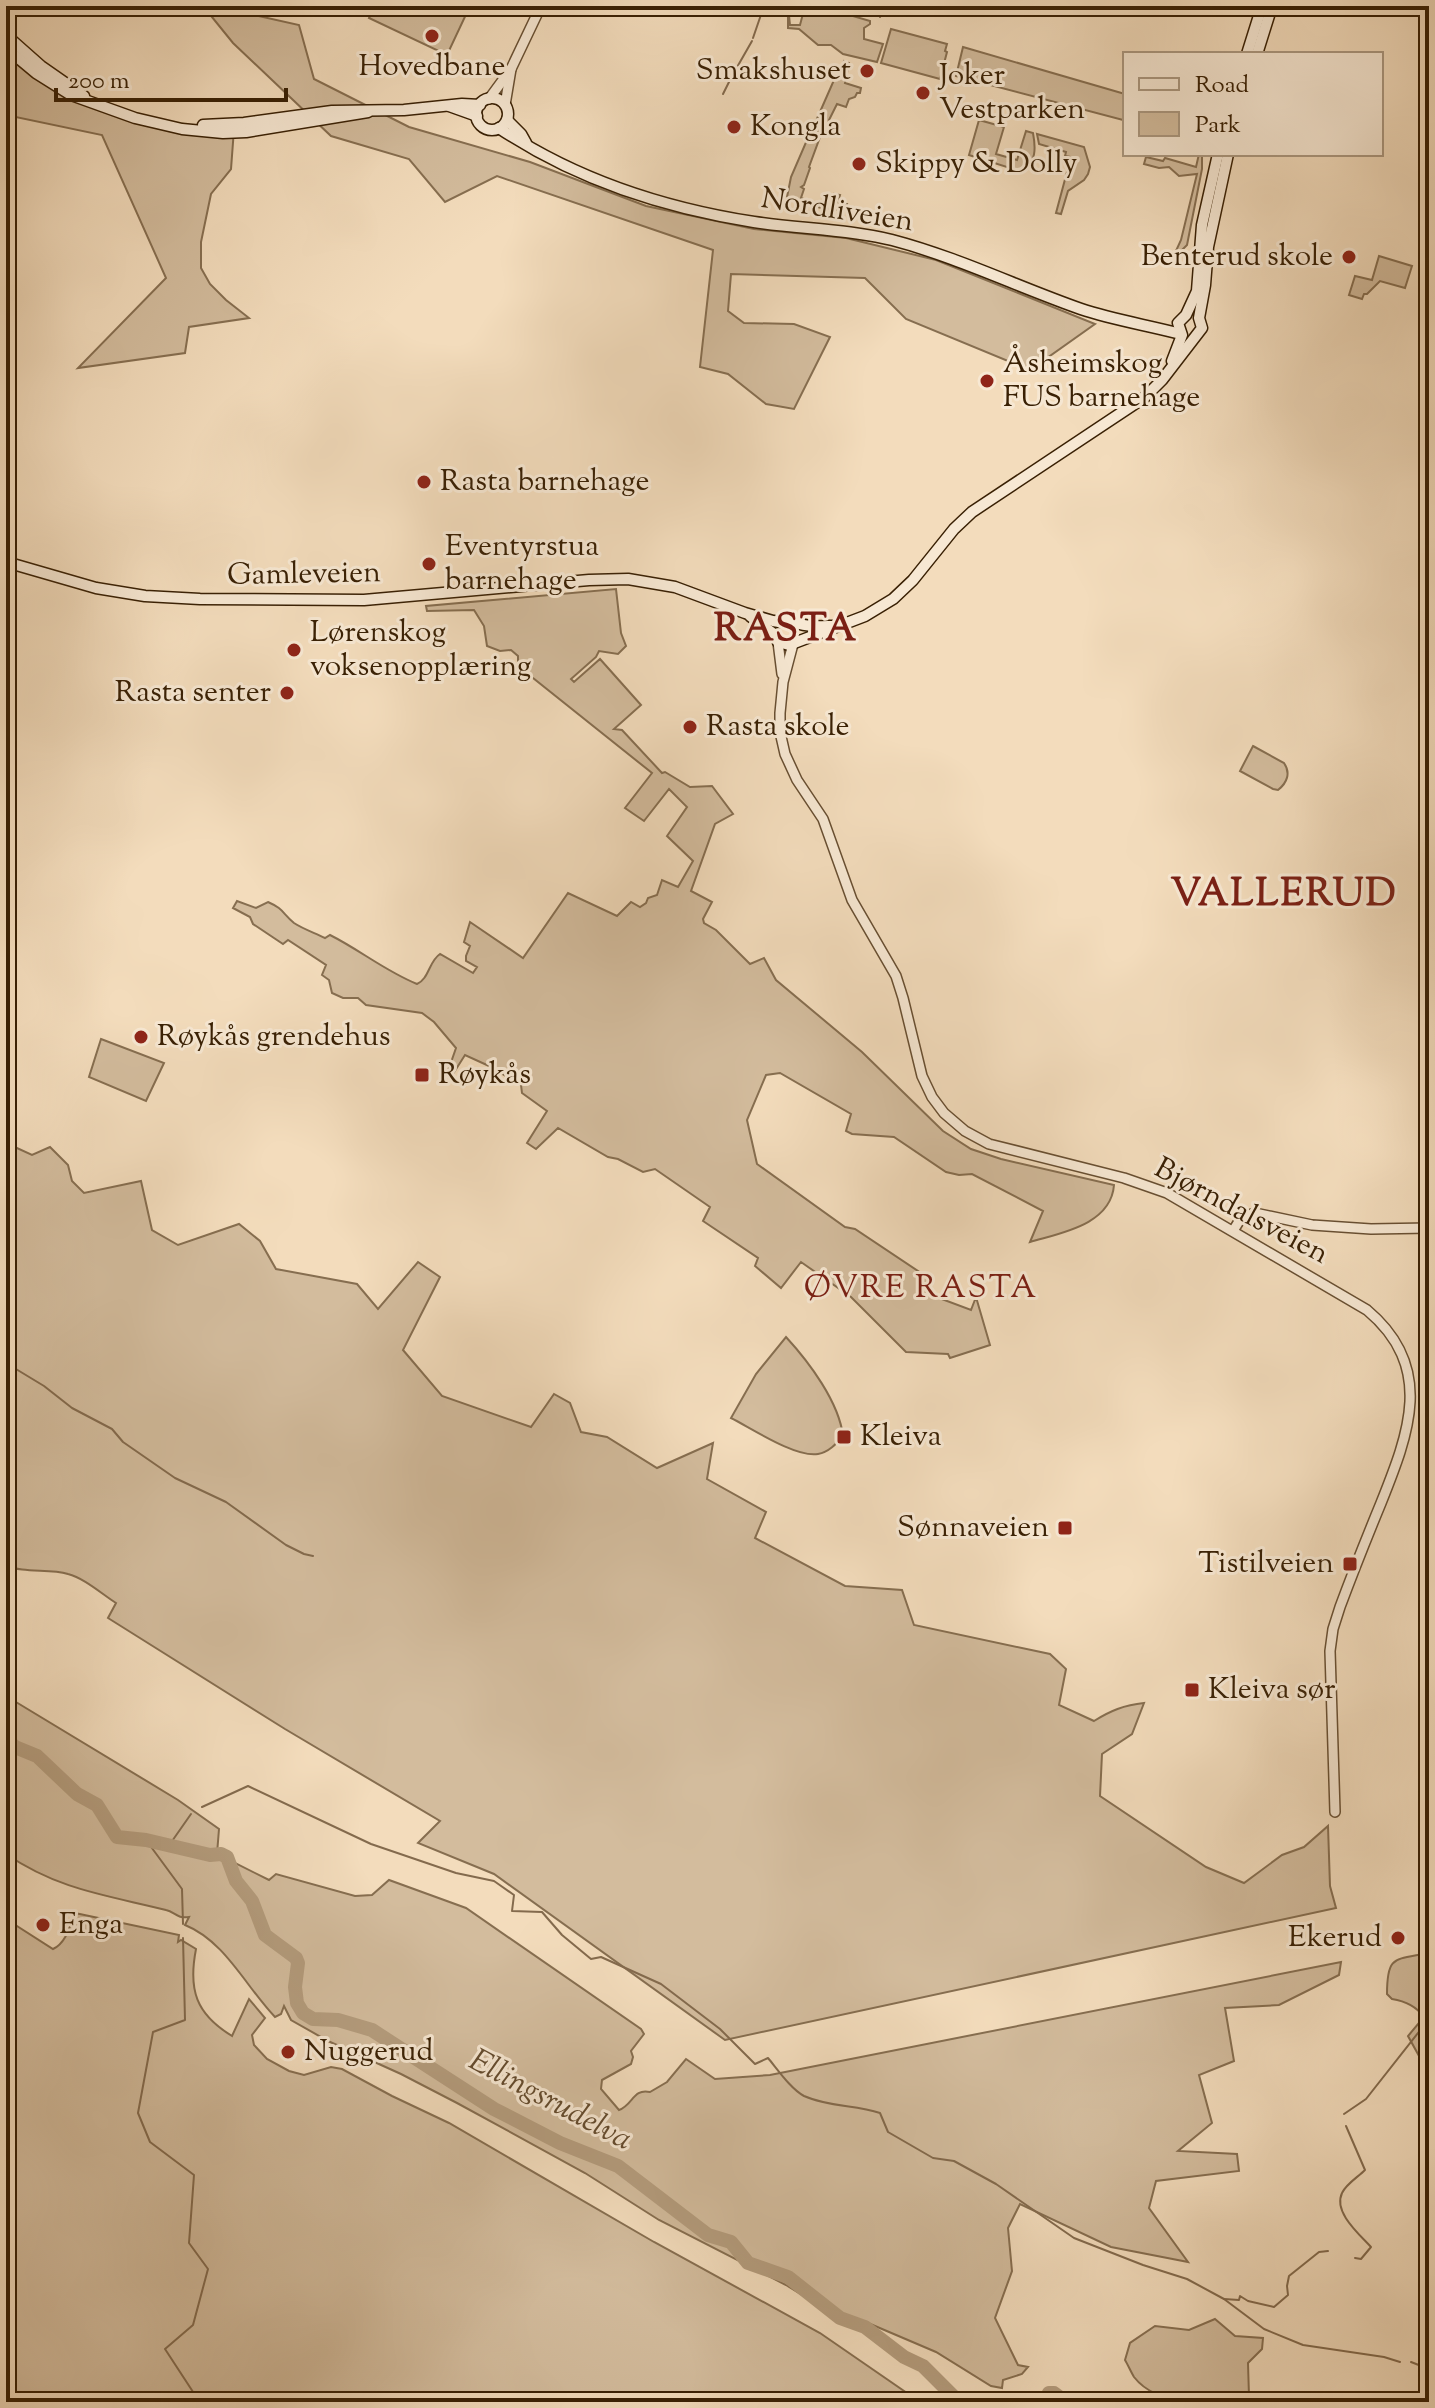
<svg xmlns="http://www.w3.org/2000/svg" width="1435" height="2408" viewBox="0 0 1435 2408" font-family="'Sorts Mill Goudy',serif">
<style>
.green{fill:#d3bc9d;stroke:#866e50;stroke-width:2}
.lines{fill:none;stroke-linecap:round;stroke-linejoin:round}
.stream{stroke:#836a4d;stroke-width:2}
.river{stroke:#b49c7d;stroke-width:14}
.tertiary-casing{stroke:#684f32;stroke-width:12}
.secondary-casing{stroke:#392004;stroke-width:13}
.tertiary{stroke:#f7e8d3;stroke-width:9}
.secondary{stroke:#f7e8d3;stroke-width:10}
.poi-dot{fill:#8f2418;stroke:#f7e8d3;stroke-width:3}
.labels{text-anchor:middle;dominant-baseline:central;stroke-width:6;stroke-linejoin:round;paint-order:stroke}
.poi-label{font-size:30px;fill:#392004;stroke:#f7e8d3;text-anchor:start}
.street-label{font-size:30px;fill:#392004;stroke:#f7e8d3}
.neighbourhood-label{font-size:32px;letter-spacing:2px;fill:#7a1f14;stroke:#f7e8d3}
.water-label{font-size:32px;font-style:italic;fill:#644b2e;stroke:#f7e8d3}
.district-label{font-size:38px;font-weight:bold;letter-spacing:2px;fill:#7a1f14;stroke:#f7e8d3}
</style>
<rect width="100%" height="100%" fill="#f3dcbc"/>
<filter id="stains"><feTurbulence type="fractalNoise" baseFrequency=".0025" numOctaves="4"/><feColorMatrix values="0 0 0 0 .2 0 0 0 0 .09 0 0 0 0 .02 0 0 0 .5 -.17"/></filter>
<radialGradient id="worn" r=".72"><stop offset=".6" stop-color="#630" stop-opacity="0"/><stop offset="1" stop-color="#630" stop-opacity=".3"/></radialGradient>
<g class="green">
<path d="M203 6H245L254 15 299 25 314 79 409 127 530 162 646 206 754 229 846 238 936 260 1095 324 1030 370 906 319 865 278 731 274 728 311 744 323 794 324 830 337 794 409 766 404 728 374 700 367 713 250 497 176 445 202 409 159 331 136 233 43Z"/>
<path d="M375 6H470L447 55 369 18Z"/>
<path d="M788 6 790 25H800L805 6H820L834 16H853L870 21V24L864 28V39L883 44 877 62 843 54 831 45H818L799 29 788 28Z"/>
<path d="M891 29 947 44 945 51 947 52 940 79 881 63Z"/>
<path d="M963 47 1125 94 1123 120 956 76Z"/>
<path d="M6 48 69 90 175 127 234 129 231 169 211 194 201 242V268L210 284 226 300 249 318 189 327 185 353 78 368 166 278 102 135 6 115Z"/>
<path d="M844 61 849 63 845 83 861 88 860 93H857L855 97 849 99 846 107 837 104 829 120 831 122 828 130 824 129 822 134 812 130 834 80H838Z"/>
<path d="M979 120 1004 127 996 154 1017 160 1026 131 1033 133C1036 149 1036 161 1023 172L969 155Z"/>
<path d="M810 133 820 137 809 167 810 168 804 185 801 187 804 189 801 198 819 205 823 203 830 206 834 194 840 195 838 202 847 204 846 208C828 213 811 205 794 198L785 207 791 177Z"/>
<path d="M1037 134 1084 147 1090 167 1088 174 1084 180 1068 191 1061 214 1056 213 1071 157 1065 156 1066 152 1039 144Z"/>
<path d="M1199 154H1202V169L1187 245 1177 255 1175 253 1181 240 1197 174 1179 176 1169 167 1159 168 1144 164 1146 157 1163 161 1165 158 1196 167Z"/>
<path d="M1379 256 1412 266 1405 288 1380 281 1367 294H1364L1362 299 1349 295 1355 276 1372 280Z"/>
<path d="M616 589 621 633 626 646 618 654 599 651 596 657 571 679 574 682 600 659 641 705 614 729 622 730 662 773 665 772 690 787 712 786 733 814 715 824 691 891 712 902 703 919 704 923 716 930 750 964 764 958 776 980 862 1052 943 1131 971 1149 1001 1159 1114 1185C1111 1225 1060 1233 1030 1242L1043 1211 972 1174 959 1175 946 1172 894 1137 852 1134 846 1131 851 1114 780 1073 766 1075 747 1120 757 1164 845 1227 855 1229 930 1279 931 1295 971 1310 976 1297 990 1345 950 1358 948 1354 906 1352 851 1297 801 1262 781 1288 755 1266 758 1258 703 1221 710 1207 655 1169 643 1172 618 1159 608 1157 558 1128 536 1149 527 1143 547 1111 522 1093 521 1085 489 1066 465 1055 453 1074 448 1071 456 1048 434 1022 422 1013 366 1005 358 998H343L332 993 329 980 322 975 326 965 288 940 283 944 253 924 250 917 233 908 237 901 256 908 268 902C284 909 282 913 294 923 303 929 315 933 325 938L330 935C360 950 385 971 417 984 429 979 429 961 440 954L473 973 477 967 466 961V956L470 946 464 942 470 922 523 958 568 893 617 916 631 902 640 907 646 903 648 898 657 895 662 880 678 887 693 861 667 836 687 807 669 789 644 821 625 808 652 773 518 666V656L511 650 500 651 487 646 484 626 474 610 427 611 426 606Z"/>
<path d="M1253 746 1284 763C1291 773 1287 783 1278 790L1273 789 1240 771Z"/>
<path d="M101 1039 164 1063 146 1101 89 1077Z"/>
<path d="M6 1143 32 1155 50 1147 68 1165 72 1181 84 1193 141 1181 152 1230 178 1245 239 1224 260 1241 276 1269 357 1284 378 1309 418 1262 440 1277 403 1350 442 1396 531 1427 554 1394 570 1403 581 1432 607 1437 657 1468 713 1443 707 1479 766 1512 755 1538 845 1586 902 1590 914 1625 1050 1654 1066 1669 1059 1705 1094 1721C1110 1711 1124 1705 1144 1703L1132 1734 1102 1754 1100 1796 1206 1867 1244 1883 1282 1855 1304 1847 1328 1826 1330 1886 1336 1908 725 2040 494 1874 418 1843 440 1821 285 1729 108 1618 116 1603C102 1594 84 1578 68 1574 48 1568 24 1574 6 1565Z"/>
<path d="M786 1337C809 1362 839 1402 843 1436 836 1444 829 1452 818 1454 796 1458 751 1428 731 1418L756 1374Z"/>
<path d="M6 1696 178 1800 219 1829 217 1854 269 1880 276 1874 355 1896 372 1895 389 1880 466 1908 641 2029 644 2034 631 2051 633 2057 631 2064 602 2080 601 2089 619 2110C633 2105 633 2088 650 2092L667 2082 686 2059 715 2079 770 2075 1341 1962 1339 1975 1279 2005 1225 2008 1234 2061 1199 2075 1212 2123 1178 2151 1237 2154 1239 2171 1156 2181 1149 2208 1188 2262 1111 2247 1020 2204 1008 2228 1012 2271 995 2318 1018 2365 1028 2367 1022 2374 1003 2380 1002 2388 991 2386 936 2352 868 2323 825 2309 786 2285 659 2220 585 2173 457 2103 401 2074 328 2041 291 2020 284 2006 281 2014 275 2017C246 1987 225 1941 185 1925L189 1917C177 1919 175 1912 166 1910 106 1895 59 1890 6 1854Z"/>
<path d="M75 1913 179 1935 178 1942 181 1940 196 1949C188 1990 196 2014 232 2036L249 1999 265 2018 252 2035 254 2045 267 2059 289 2071 304 2075 331 2067 342 2069 392 2096 449 2123 654 2242 820 2333 920 2402H6V1919L53 1949C66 1943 70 1926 75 1913Z"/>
<path d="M1429 1953V2074L1408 2036 1424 2017C1416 2006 1405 2001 1392 1999L1387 1994C1387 1955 1394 1960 1429 1953Z"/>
<path d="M1215 2319 1235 2336 1263 2338 1262 2349 1248 2363 1249 2396C1216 2405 1158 2408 1134 2377 1131 2372 1128 2365 1125 2360L1130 2343 1155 2326 1189 2330Z"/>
</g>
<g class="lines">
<g class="stream">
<path d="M880 17 886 6"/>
<path d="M753 38 764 6"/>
<path d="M736 69 752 41"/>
<path d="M723 94 732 76"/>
<path d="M6 1363 44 1386 72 1408 112 1429 123 1442 175 1478 226 1502 286 1545 304 1554 313 1556"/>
<path d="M202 1807 248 1786 371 1844 456 1873 494 1881 514 1895 512 1911 542 1912 562 1935 591 1959 601 1957 661 1984 720 2029 755 2064 768 2058C778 2070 791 2089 804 2096 829 2107 855 2105 880 2113L888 2132 933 2158 954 2161 996 2184 1074 2238 1143 2265 1187 2279 1224 2299 1264 2329 1303 2345 1384 2357 1400 2362"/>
<path d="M146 1840 182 1889 183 1924"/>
<path d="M170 1844 191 1814"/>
<path d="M183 1938 185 2020 153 2032 138 2113 150 2142 194 2175 189 2243 208 2269 193 2325 165 2349 197 2398 195 2402"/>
<path d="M1344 2114 1366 2099 1429 2019"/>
<path d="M1346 2126 1365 2170C1358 2177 1346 2184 1342 2193 1333 2212 1359 2234 1371 2247L1361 2259 1355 2258"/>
<path d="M1224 2299 1239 2300 1240 2296 1248 2301 1274 2307 1288 2295 1287 2286 1289 2276 1319 2252 1328 2251"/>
<path d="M1411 2362 1429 2369"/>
</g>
<g class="river">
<path d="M6 1739 15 1747 37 1756 77 1794 97 1805 117 1837 146 1840 210 1855 221 1854 227 1857 236 1881 252 1901 265 1935 296 1958 298 1963 295 1987 297 2003 303 2013 313 2019 338 2020 372 2030 494 2109 560 2143 618 2166 708 2235 731 2242 748 2263 788 2277 840 2318 865 2327 904 2357 923 2366 956 2399 964 2402"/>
<path d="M1044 2402 1049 2393H1054L1066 2402"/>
</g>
<g class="tertiary-casing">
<g id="tertiary">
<path d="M489 99 511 69 541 6"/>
<path d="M505 105 511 69"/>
<path d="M778 642 782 674"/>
<path d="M793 644 783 682 780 713V732L785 754 797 780 823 819 852 900 896 976 903 998 922 1076 932 1097 944 1113 965 1131 989 1144 1124 1178 1167 1193 1367 1310C1435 1367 1409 1433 1381 1503 1367 1537 1353 1572 1340 1607L1333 1629 1330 1651 1335 1812"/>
<path d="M1233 1231 1241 1218 1255 1213 1312 1225 1371 1229 1429 1228"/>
</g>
</g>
<g class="secondary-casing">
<g id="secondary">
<path d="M6 35 41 66 84 96"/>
<path d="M6 48 36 73 71 95 135 118 182 129 223 133 246 132 368 112"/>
<path d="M1247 54 1262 6"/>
<path d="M1257 54 1272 6"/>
<circle cx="492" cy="114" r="16"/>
<path d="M449 106 477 116"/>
<path d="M507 120 521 134 526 143"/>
<path d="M203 125 244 123 332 111 404 110 462 104 480 105"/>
<path d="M499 128C575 179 664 208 754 222 800 229 847 229 892 240 957 257 1018 287 1081 309 1114 320 1147 325 1181 334"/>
<path d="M1172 361 1182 335 1178 323 1186 315 1197 291 1202 225 1218 154"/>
<path d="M6 562 96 588 145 596 200 599 364 600 589 580 628 579 675 587 745 613 773 621 779 622 789 620C805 628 820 626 837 626"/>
<path d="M750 616 774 634 778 642 789 645 865 616 893 599 913 580 954 529 972 512 1145 397 1162 380 1202 328 1199 318 1205 285 1208 247 1228 154"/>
</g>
</g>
<use href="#tertiary" class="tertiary"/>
<use href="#secondary" class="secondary"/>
</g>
<g class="poi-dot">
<circle cx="432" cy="36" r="8"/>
<circle cx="867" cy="71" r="8"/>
<circle cx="923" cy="93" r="8"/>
<circle cx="734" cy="127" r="8"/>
<circle cx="859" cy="164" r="8"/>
<circle cx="1349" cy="257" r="8"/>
<circle cx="987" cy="381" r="8"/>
<circle cx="424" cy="482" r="8"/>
<circle cx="429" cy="564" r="8"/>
<circle cx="294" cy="650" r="8"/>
<circle cx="287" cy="693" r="8"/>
<circle cx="690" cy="727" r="8"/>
<circle cx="141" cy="1037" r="8"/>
<rect x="414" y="1067" width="16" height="16" rx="4"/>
<rect x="836" y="1429" width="16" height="16" rx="4"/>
<rect x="1057" y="1520" width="16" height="16" rx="4"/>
<rect x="1342" y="1556" width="16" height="16" rx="4"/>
<rect x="1184" y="1682" width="16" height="16" rx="4"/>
<circle cx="43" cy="1925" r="8"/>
<circle cx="1398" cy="1938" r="8"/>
<circle cx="288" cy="2052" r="8"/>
</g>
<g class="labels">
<g class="poi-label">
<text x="432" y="67" text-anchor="middle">Hovedbane</text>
<text x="851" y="71" text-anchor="end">Smakshuset</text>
<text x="939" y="76">Joker<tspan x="939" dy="34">Vestparken</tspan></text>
<text x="750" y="127">Kongla</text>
<text x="875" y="164">Skippy &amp; Dolly</text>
<text x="1333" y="257" text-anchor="end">Benterud skole</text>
<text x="1003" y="364">Åsheimskog<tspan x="1003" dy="34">FUS barnehage</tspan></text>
<text x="440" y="482">Rasta barnehage</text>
<text x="445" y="547">Eventyrstua<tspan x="445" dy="34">barnehage</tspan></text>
<text x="310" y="633">Lørenskog<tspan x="310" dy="34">voksenopplæring</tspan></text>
<text x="271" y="693" text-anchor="end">Rasta senter</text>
<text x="706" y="727">Rasta skole</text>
<text x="157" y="1037">Røykås grendehus</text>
<text x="438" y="1075">Røykås</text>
<text x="860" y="1437">Kleiva</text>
<text x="1049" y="1528" text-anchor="end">Sønnaveien</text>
<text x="1334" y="1564" text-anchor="end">Tistilveien</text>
<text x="1208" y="1690">Kleiva sør</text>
<text x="59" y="1925">Enga</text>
<text x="1382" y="1938" text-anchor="end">Ekerud</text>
<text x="304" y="2052">Nuggerud</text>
</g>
<g class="street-label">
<text transform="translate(837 211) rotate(9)">Nordliveien</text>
<text transform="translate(304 575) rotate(-1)">Gamleveien</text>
<text transform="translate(1241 1212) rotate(28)">Bjørndalsveien</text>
</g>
<g class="neighbourhood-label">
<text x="921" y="1289">ØVRE RASTA</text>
</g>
<g class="water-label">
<text transform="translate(550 2101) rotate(28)">Ellingsrudelva</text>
</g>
<g class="district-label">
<text x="786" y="631">RASTA</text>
<text x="1284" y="896">VALLERUD</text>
</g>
</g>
<rect width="1435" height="2408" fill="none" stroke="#f3dcbc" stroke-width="32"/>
<rect x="8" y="8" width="1419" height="2392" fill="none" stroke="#392004" stroke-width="4"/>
<rect x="16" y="16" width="1403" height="2376" fill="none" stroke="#392004" stroke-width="2"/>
<rect x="1123" y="52" width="260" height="104" fill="#f7e8d3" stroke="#ab9880" stroke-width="2"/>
<rect x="1139" y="78" width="40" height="12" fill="#f7e8d3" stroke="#ab9880" stroke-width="2"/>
<text x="1195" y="92" font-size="24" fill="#392004">Road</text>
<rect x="1139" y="112" width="40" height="24" fill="#d3bc9d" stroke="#ab9880" stroke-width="2"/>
<text x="1195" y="132" font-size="24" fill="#392004">Park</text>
<path d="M56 88v12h230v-12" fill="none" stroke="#392004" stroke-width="4"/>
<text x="68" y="88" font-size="24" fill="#392004" stroke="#f7e8d3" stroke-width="6" paint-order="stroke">200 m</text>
<rect width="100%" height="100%" filter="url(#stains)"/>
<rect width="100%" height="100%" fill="url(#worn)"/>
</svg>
